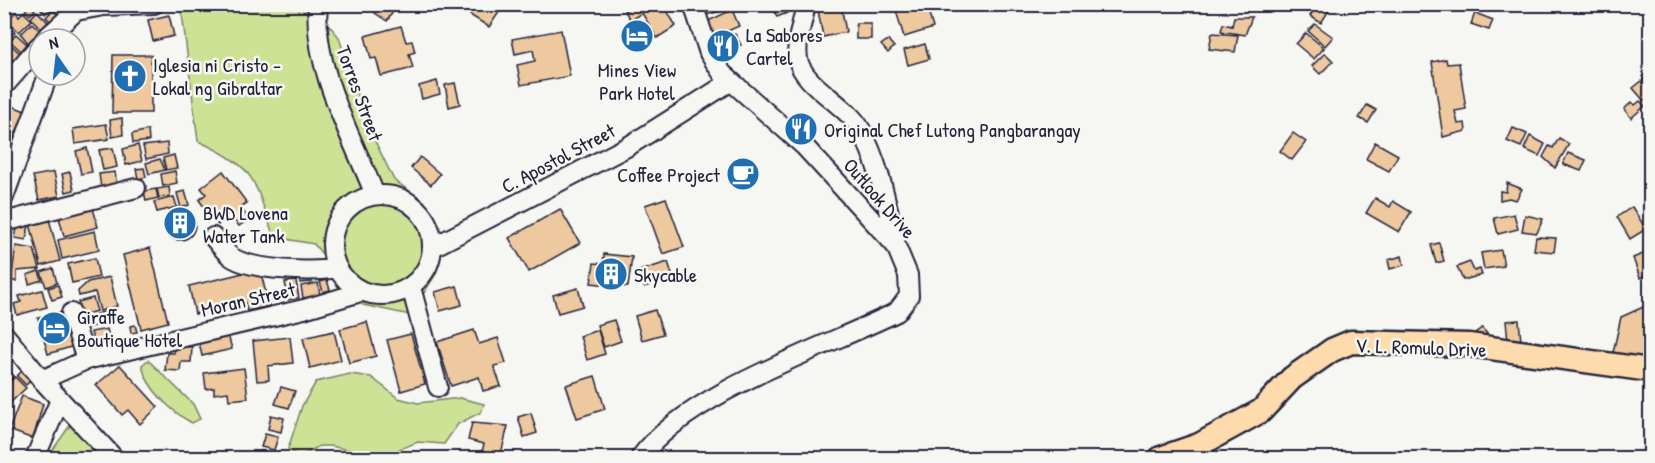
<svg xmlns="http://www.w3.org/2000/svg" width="1655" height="463" viewBox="0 0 1655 463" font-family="'Patrick Hand',sans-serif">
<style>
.green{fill:#cee296;stroke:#788268;stroke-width:1.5}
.building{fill:#eec89e;stroke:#22223b;stroke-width:1.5}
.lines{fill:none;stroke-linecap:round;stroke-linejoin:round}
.minor-casing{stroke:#22223b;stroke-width:22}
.major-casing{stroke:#22223b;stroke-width:27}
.minor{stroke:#f6f6f2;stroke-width:18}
.major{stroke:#fedbac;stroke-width:22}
.labels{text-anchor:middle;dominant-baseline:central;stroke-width:5;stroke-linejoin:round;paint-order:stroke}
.poi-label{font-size:20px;fill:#22223b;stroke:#f6f6f2;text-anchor:start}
.street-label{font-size:20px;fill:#22223b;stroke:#f6f6f2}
</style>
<rect width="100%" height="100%" fill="#f6f6f2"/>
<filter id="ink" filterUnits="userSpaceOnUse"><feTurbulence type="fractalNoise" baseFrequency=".0167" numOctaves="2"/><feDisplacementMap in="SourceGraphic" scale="12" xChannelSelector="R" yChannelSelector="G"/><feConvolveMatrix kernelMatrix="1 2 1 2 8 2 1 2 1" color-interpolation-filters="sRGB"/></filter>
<g filter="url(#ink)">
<g class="green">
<path d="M181 5H312L339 37 356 92 375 141 394 180 424 201 445 242 436 274 410 315 363 305 314 244 274 237C253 179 258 168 198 141Z"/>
<path d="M148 360 193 404 200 419 192 423C172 412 146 388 142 365Z"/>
<path d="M350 374 371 377 398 398 418 403 460 398 484 404 481 412 458 424 444 444 418 442 379 457 331 446H319L300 457 288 449 302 406 316 382Z"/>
<path d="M71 424 105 458H51L54 448Z"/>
</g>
<g class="building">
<path d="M37 4H57L45 14Z"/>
<path d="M381 4H398L387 21 375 13Z"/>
<path d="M477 4H496L502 8 489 27 470 15Z"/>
<path d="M635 4H663L676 26 657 38 642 13 630 20 625 11Z"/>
<path d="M704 4H723L724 10 706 15Z"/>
<path d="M772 4H784L787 13 777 17Z"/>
<path d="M894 4H926L933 28 904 37Z"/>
<path d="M1296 4H1312L1307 12Z"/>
<path d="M1317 4H1333L1321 23 1310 16Z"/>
<path d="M30 5 35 10 30 15 25 11Z"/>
<path d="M841 5 846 32 823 37 818 10Z"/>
<path d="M4 7 11 13 4 19Z"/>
<path d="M53 10 58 15 51 22 46 17Z"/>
<path d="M732 10 739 26 715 37 708 21Z"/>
<path d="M37 11 48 22 41 29 31 18Z"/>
<path d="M16 12 19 16 23 12 32 20 19 32 7 20Z"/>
<path d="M1475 13 1493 20 1489 30 1471 24Z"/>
<path d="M169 15 174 36 153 41 148 20Z"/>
<path d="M1234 17H1252L1245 35 1221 31 1223 24 1232 26Z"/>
<path d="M32 23 40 31 28 43 21 34Z"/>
<rect x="856" y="23" width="15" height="16"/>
<path d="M6 24 15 32 5 42 4 25Z"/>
<path d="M1315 24 1333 37 1325 46 1308 31Z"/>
<path d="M401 26 406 42 412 41 415 52 409 54 413 68 381 76 376 58 371 59 365 36Z"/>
<path d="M561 30 570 76 521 85 517 65 535 61 533 50 515 54 512 39Z"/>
<path d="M1212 33 1238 35 1235 52 1209 49Z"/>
<path d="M1306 33 1324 48 1314 59 1296 44Z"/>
<path d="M16 34 28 45 22 52 10 41Z"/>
<path d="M735 34 741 45 722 54 717 43Z"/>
<path d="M888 40 894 47 888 53 881 45Z"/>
<path d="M10 44 22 55 15 64 4 56V50Z"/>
<path d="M925 44 929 59 908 65 904 50Z"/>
<path d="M1325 53 1333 61 1320 74 1312 66Z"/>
<path d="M113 55H151V113H112Z"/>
<path d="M4 59 14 67 9 73 4 69Z"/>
<path d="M1446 59 1447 64 1459 63 1466 109 1455 111 1458 124 1465 123 1466 131 1443 137 1432 62Z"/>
<path d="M1648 76 1650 96 1644 101 1633 88Z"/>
<path d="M437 81 440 94 422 99 419 86Z"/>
<path d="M455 83 460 104 449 107 445 85Z"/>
<path d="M1640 101 1645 106 1631 118 1624 109 1632 102 1635 105Z"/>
<path d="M7 104 25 111 14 138 4 135Z"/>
<path d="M1367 105 1376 110 1368 123 1359 118Z"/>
<path d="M122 118 123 135 112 137 110 120Z"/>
<path d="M106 124 109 139 75 144 73 129Z"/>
<path d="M1513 128 1527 134 1521 147 1507 141Z"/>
<path d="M148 130 149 141 133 143 132 134Z"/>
<path d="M1293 133 1306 142 1292 160 1280 151Z"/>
<path d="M1530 136 1545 144 1539 156 1524 149Z"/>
<path d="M1559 138 1569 144 1555 168 1543 157 1549 146 1553 148Z"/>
<path d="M4 140 11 141 7 160H4Z"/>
<path d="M1375 142 1398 155 1389 171 1366 159Z"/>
<path d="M167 143 168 154 146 159 143 146Z"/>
<path d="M138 145 142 161 126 165 123 149Z"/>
<path d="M87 148 92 172 81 174 76 151Z"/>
<path d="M113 148 117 167 103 170 99 150Z"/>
<path d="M1568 153 1586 160 1581 171 1563 164Z"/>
<path d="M174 155 177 168 166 170 163 158Z"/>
<path d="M420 157 440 174 431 185 411 168Z"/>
<path d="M160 159 165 170 149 174 146 163Z"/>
<path d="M144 168 146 177 138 179 136 169Z"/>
<path d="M175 171 177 183 163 186 161 174Z"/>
<path d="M223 171 247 203 240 207 249 219 239 226 230 215 218 225 199 200 206 194 201 188Z"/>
<path d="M54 172 59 196 39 200 33 176Z"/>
<path d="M70 172 74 190 66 192 62 174Z"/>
<path d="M115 172 117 186 101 188 99 174Z"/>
<path d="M1507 183 1522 189 1516 200 1509 198 1500 200V191L1506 192Z"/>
<path d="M169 187 170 196 159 198 157 189Z"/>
<path d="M156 189 158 198 146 201 144 191Z"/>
<path d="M185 191 189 205 181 208 177 193Z"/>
<path d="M174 197 177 207 157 212 154 202Z"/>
<path d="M666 198 684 247 663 254 645 205Z"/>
<path d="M1375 198 1390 207 1393 201 1411 212 1399 232 1366 213Z"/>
<path d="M1632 207 1646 229 1630 239 1617 217Z"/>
<path d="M93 208 98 227 64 236 59 217Z"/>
<path d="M560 209 580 243 529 272 509 238Z"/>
<circle cx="180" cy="225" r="15"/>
<path d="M1514 214 1518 229 1498 234 1494 218Z"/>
<path d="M48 215 60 261 41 266 29 220Z"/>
<path d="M1525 215 1543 219 1537 233 1522 231Z"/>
<path d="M18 223 29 225 26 240 15 238Z"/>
<path d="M95 231 99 250 62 259 58 240Z"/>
<path d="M1536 237 1556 238 1554 252 1534 250Z"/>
<path d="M1439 243 1444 261 1436 263 1431 245Z"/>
<path d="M16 246 34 249 40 269 17 271V281H11Z"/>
<path d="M150 248 168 322 141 329 123 255Z"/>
<path d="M1501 250 1504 266 1484 269 1481 253Z"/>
<path d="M1650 251V274L1640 278 1633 258Z"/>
<path d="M604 254 632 257 628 287 591 283 594 263 603 264Z"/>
<path d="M1402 256 1404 265 1390 269 1388 260Z"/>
<path d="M95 258 99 277 72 283 68 264Z"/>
<path d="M668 262 673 277 644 287 639 271Z"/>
<path d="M1470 262 1474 271 1480 269 1482 275 1463 280 1457 267Z"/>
<path d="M53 268 57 283 46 287 41 272Z"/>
<path d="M260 269 269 306 247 311 245 302 195 314 189 286Z"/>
<path d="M39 271 42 280 29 284 27 275Z"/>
<path d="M311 273 312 282 300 283 299 275Z"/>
<path d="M110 277 117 306 100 311 95 292 79 296 78 291 88 282Z"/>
<path d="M327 280 330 290 323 292 320 282Z"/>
<path d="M296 281 299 298 288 300 285 282Z"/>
<path d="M318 283 320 295 303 298 301 286Z"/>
<path d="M58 285 62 297 52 300 48 288Z"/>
<path d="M457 286 462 305 440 311 435 292Z"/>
<path d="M578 288 583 306 558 313 553 295Z"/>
<path d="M42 290 47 307 17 315 14 304 21 302 19 296Z"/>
<path d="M93 298 97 311 82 315 78 302Z"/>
<path d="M1650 304V365L1612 357 1621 317Z"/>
<path d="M655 310 663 334 642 340 635 316Z"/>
<path d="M63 312 74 346 48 354 38 318Z"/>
<path d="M104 312 106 323 90 327 87 317Z"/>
<path d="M614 320 621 341 604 347 597 325Z"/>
<path d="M1519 320 1521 341 1508 342 1506 321Z"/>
<path d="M367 322 376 356 349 363 340 329Z"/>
<path d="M135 325 137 332 131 333 130 326Z"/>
<path d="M1482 328 1490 337 1472 335Z"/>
<path d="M107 329 111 345 95 349 91 332Z"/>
<path d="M474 330 479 344 498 338 506 363 494 366 501 386 483 391 479 377 451 386 437 342Z"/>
<path d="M598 330 605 354 587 360 580 336Z"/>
<path d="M334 331 341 360 310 368 303 338Z"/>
<path d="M411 334 425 384 401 391 387 340Z"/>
<path d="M228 335 232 349 202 356 199 342Z"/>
<path d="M290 337 293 363 268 366 269 380 257 381 253 341Z"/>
<path d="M175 346 192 347 191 362H181L180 371 165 370 167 353H174Z"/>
<path d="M4 365 14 376 4 385Z"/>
<path d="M120 365 158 407 140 424 128 410 122 415 96 385Z"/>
<path d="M26 367 35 376 26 385 17 376Z"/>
<path d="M244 368 248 398 229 400 228 392 214 394V388L206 389 204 373Z"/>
<path d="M595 376 605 409 577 418 566 385Z"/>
<path d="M15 377 26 388 10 403 4 397V387Z"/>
<path d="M281 387 295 391 289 408 275 404Z"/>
<path d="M22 396 43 404 33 439 9 430Z"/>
<path d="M531 413 537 433 524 437 518 417Z"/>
<path d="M271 415 284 418 281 432 268 429Z"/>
<path d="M472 423 508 426 500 458 481 455 484 444 468 440Z"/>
<path d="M265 434 278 437 274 450 261 447Z"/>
<path d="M261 451 274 455 273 458H259Z"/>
</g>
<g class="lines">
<g class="minor-casing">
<g id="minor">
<path d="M318 4C312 68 352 136 375 195"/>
<path d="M806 4C803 22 795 41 798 59 802 85 848 105 861 130 880 165 887 206 896 244"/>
<path d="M45 39 76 11 104 6 154 4"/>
<path d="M4 86 39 46"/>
<circle cx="382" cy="245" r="50"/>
<path d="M4 197 48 75"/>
<path d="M4 222 136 188"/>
<path d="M213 237C219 244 225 253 233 258 253 270 313 273 336 268"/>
<path d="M433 247 627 147 730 82"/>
<path d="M411 287 438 387"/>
<path d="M71 313 86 360"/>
<path d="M4 334 42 380 114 458"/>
<path d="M42 380 86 360 304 309 361 292"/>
<path d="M35 458 60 400"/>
<path d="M640 458C687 393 823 348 897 312L909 296 908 275 896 246 804 146 722 73 709 53 693 4"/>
</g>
</g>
<g class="major-casing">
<path id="major" d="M1161 458 1199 445 1261 411 1292 378 1332 350 1351 342 1469 345 1650 370"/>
</g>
<use href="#minor" class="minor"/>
<use href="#major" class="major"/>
</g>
</g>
<defs>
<g id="hotel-disc" transform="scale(1.725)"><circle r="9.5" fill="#1f6fb2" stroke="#f6f6f2"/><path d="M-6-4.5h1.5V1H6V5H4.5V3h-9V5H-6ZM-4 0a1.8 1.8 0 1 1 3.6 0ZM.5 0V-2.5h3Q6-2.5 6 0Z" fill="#fff"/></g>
<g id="restaurant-disc" transform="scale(1.725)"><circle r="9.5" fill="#1f6fb2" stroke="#f6f6f2"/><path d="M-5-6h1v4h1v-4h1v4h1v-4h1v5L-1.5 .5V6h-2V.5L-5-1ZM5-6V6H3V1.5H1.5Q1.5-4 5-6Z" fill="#fff"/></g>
<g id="church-disc" transform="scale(1.725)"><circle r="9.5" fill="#1f6fb2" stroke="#f6f6f2"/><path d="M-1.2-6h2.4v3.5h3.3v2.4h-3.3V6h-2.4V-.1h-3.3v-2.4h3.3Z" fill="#fff"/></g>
<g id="cafe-disc" transform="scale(1.725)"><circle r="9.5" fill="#1f6fb2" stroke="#f6f6f2"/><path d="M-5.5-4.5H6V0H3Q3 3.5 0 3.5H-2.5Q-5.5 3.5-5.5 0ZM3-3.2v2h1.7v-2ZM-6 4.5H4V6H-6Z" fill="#fff"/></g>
<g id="building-disc" transform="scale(1.725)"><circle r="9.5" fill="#1f6fb2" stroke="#f6f6f2"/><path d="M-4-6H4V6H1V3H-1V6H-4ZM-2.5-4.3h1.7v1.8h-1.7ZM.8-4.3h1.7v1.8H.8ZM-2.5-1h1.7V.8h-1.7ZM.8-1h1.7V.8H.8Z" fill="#fff"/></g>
</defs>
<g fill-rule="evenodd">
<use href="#hotel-disc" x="637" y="36"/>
<use href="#restaurant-disc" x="723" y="46"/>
<use href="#church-disc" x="130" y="76"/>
<use href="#restaurant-disc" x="801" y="129"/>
<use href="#cafe-disc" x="743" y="174"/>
<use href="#building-disc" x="180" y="223"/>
<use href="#building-disc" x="611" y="274"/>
<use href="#hotel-disc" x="54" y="328"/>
</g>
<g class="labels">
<g class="poi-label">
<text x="746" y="34">La Sabores<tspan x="746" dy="23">Cartel</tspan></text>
<text x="153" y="64">Iglesia ni Cristo -<tspan x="153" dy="23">Lokal ng Gibraltar</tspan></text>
<text x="637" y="69" text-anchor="middle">Mines View<tspan x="637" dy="23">Park Hotel</tspan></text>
<text x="824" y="129">Original Chef Lutong Pangbarangay</text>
<text x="720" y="174" text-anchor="end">Coffee Project</text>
<text x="203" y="212">BWD Lovena<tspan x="203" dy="23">Water Tank</tspan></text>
<text x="634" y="274">Skycable</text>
<text x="77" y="316">Giraffe<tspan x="77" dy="23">Boutique Hotel</tspan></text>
</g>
<g class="street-label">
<text transform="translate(360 93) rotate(70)">Torres Street</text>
<text transform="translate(558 158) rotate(-28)">C. Apostol Street</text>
<text transform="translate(880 198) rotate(49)">Outlook Drive</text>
<text transform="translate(248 299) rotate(-13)">Moran Street</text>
<text transform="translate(1421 347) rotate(2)">V. L. Romulo Drive</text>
</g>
</g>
<rect width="1655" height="463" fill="none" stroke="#f6f6f2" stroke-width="24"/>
<rect x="12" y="12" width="1631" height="439" fill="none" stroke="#22223b" stroke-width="2" filter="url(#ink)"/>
<g transform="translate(57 57) rotate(346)"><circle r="28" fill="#f6f6f2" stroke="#a1a1a9" stroke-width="1.5"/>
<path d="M0-4.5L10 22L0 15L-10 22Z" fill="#1f6fb2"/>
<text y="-9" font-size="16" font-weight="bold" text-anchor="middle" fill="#22223b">N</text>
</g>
</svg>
